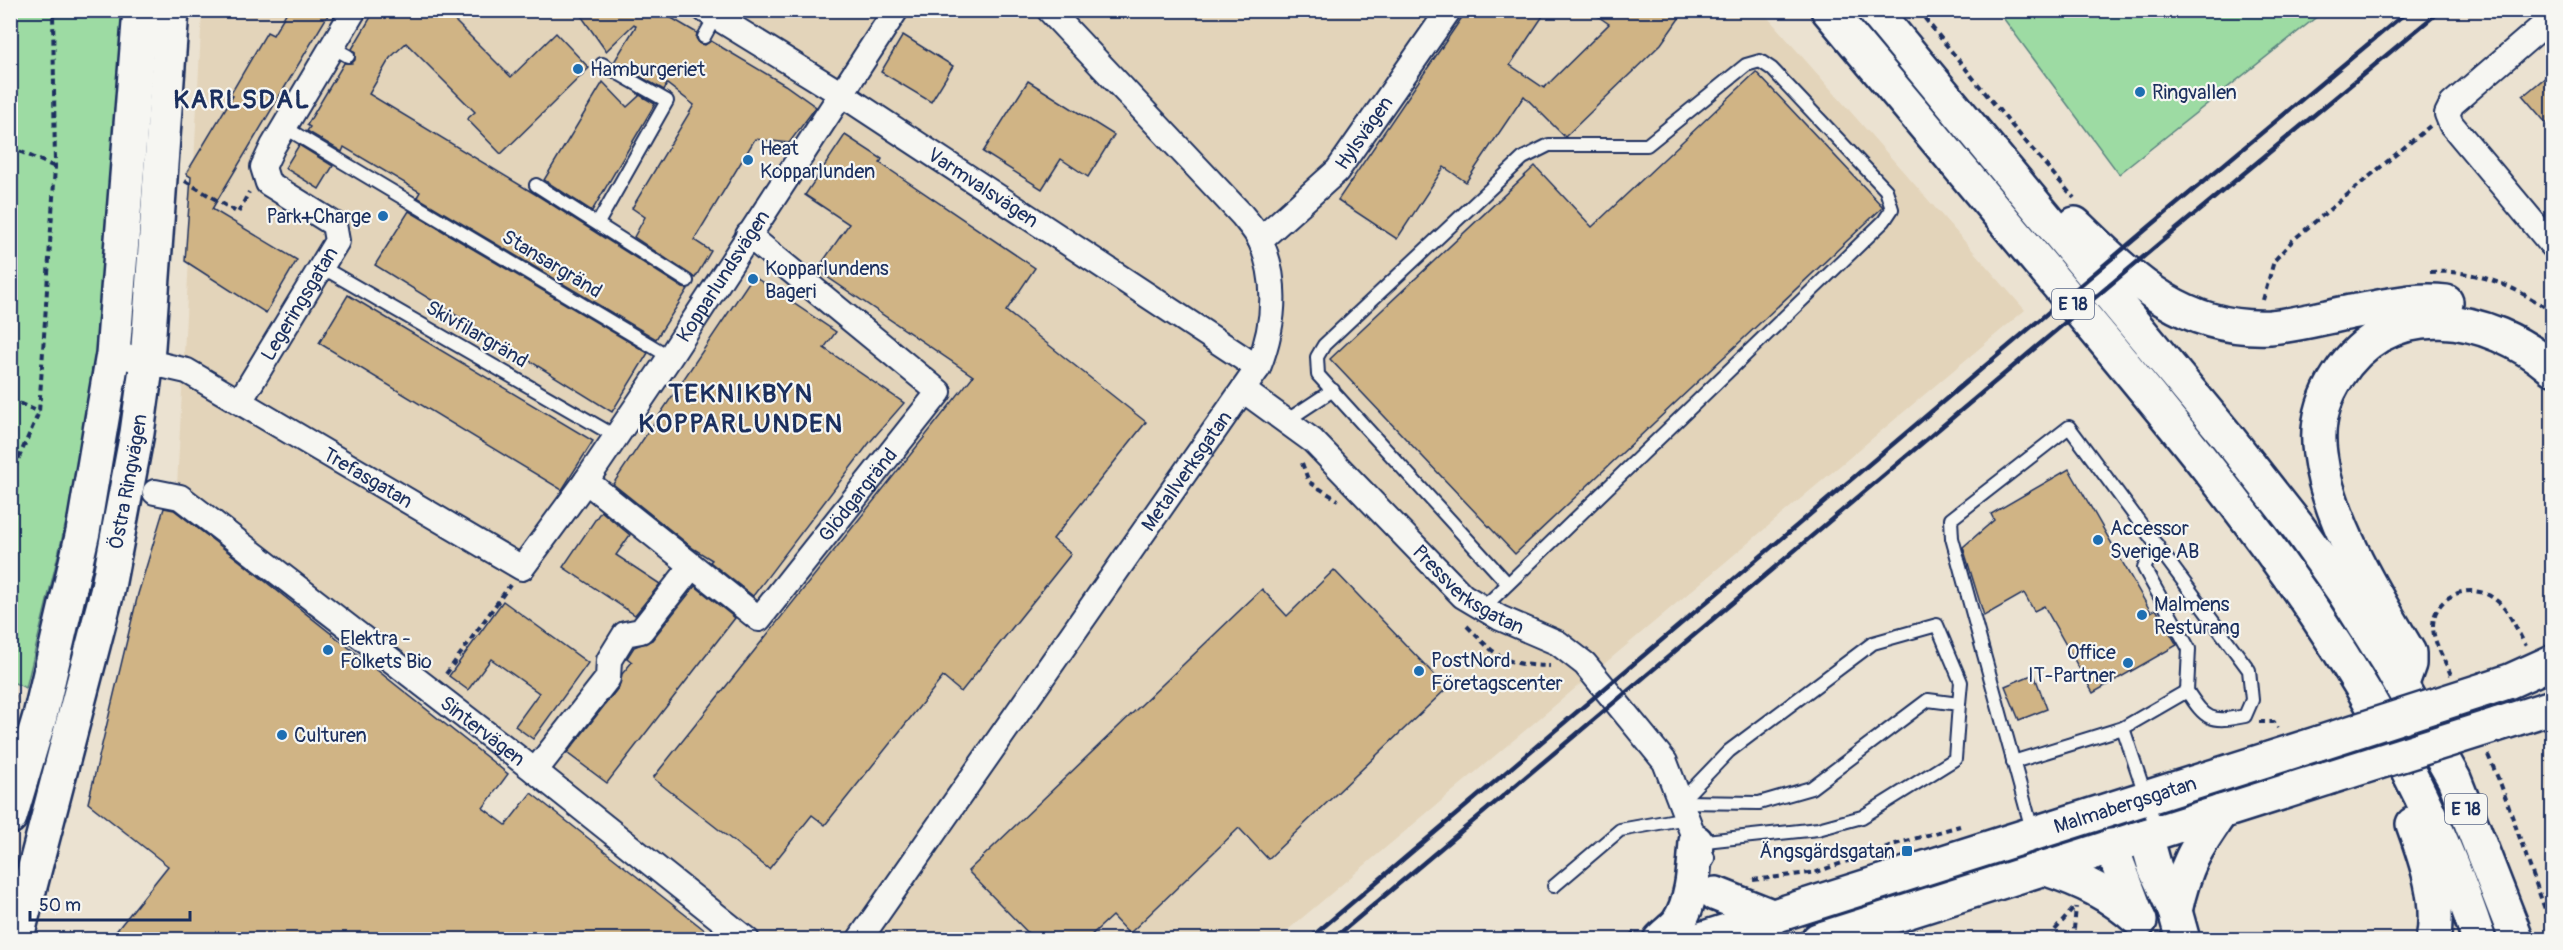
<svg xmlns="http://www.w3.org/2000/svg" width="2563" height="950" viewBox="0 0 2563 950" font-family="Pangolin,sans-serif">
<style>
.built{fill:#e3d4ba}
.green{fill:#9ddba3;stroke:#5c8580;stroke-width:1.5}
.building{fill:#d0b485;stroke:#1b2f5e;stroke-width:1.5}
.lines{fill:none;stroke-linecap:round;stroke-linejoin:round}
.lane-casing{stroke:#1b2f5e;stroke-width:16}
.street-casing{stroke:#1b2f5e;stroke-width:28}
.secondary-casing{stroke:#1b2f5e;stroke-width:38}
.highway-casing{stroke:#1b2f5e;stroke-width:38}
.path{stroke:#1b2f5e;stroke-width:4;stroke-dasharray:6 4.5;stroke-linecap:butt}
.lane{stroke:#f6f6f2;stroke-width:12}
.street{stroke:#f6f6f2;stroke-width:24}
.secondary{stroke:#f6f6f2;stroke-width:33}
.highway{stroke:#f6f6f2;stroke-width:33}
.rail{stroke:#1b2f5e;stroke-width:4.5}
.secondary-bridge-casing{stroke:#1b2f5e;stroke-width:38;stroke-linecap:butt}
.secondary-bridge{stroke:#f6f6f2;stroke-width:33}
.poi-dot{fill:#1f6fb2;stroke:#f6f6f2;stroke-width:2}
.labels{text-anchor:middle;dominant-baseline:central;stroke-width:4.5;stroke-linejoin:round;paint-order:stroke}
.shield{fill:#f6f6f2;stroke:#5d6b8a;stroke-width:1.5}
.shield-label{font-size:18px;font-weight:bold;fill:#1b2f5e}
.poi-label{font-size:20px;fill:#1b2f5e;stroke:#f6f6f2;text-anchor:start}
.street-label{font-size:20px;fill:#1b2f5e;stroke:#f6f6f2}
.district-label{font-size:26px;font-weight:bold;letter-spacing:1.5px;fill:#1b2f5e;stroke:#f6f6f2}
</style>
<rect width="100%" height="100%" fill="#ebe2d1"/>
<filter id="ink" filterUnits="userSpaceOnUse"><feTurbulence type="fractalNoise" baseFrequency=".0167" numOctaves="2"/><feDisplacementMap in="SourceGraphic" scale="12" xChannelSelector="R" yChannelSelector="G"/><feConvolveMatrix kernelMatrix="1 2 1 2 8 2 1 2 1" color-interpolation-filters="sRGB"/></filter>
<g filter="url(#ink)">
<path class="built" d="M202 11H1762L2025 310 1277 939H726L177 486Z"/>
<g class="green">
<path d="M10 11H126L107 278 87 435 26 688 10 681Z"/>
<path d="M1998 11H2324L2119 174Z"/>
</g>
<g class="building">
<path d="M288 10H331L212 209 297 260 266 313 185 261 191 177 186 174 233 96 230 95 267 32 273 35Z"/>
<path d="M375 10H444L511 77 556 33 589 68 501 154 467 119 475 112 406 43 390 58 369 94 540 197 683 288 688 289 656 339 417 197 420 192 344 147 342 152 307 131 310 127 307 125 344 63H352L355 60V52L352 49Z"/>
<path d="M577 10H658L697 33 696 38 700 44 705 45 711 41 785 85 816 107 789 143 755 139 694 240 711 251 695 278 634 237 645 217 632 208 694 105 667 84 664 90 614 62 636 26 634 24 606 51Z"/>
<path d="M1467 10H1547L1510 65 1544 88 1609 24 1589 10H1685L1661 44 1565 137 1524 96 1466 182 1444 167 1397 239 1338 200Z"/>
<path d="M903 35 953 66 931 102 881 72Z"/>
<path d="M2553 71V131L2523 96Z"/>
<path d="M1756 72 1883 207 1515 554 1330 359 1535 166 1592 227Z"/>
<path d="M1028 81 1114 135 1088 177 1061 159 1042 189 983 152Z"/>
<path d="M603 82 627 107 639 96 638 94 655 104 592 211 544 180Z"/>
<path d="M845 135 882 159 880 163 1035 268 1006 311 1146 422 1053 539 1071 554 961 692 943 677 825 825 812 815 769 869 653 778 973 376 817 270 849 224 805 195Z"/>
<path d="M299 145 333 166 319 189 285 168Z"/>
<path d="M409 211 648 353 612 412 375 265Z"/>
<path d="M753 276 836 332 824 348 904 403 870 442 753 596 710 562 712 560 694 549 613 484Z"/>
<path d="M348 295 593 441 562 490 319 343Z"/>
<path d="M2069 469 2151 612 2156 609 2177 645 2093 693 2044 606 2034 611 2024 593 1984 616 1963 547 1994 520 1991 514Z"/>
<path d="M164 508 174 510 241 562 508 774 483 808 506 825 531 793 716 939H110L168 866 88 803 138 594Z"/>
<path d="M601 511 630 535 616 555 660 584 635 615 563 567Z"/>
<path d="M1334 570 1447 688 1268 859 1239 828 1129 934 1112 916 1087 939H1034L968 871 1262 589 1287 616Z"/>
<path d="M695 586 735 618 607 783 567 753 619 687 622 674 632 662 627 658 634 647 652 640Z"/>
<path d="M503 601 588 663 533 739 515 726 539 693 491 659 468 690 449 676Z"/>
<path d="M2034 674 2047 709 2019 720 2005 686Z"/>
</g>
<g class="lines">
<g class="lane-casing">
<g id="lane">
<path d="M704 37 715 17"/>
<path d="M332 47 348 56"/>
<path d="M284 127 670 357"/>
<path d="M536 185 687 281"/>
<path d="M598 223 667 101 602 64"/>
<path d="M320 266 615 436"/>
<path d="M1286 421 1333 390"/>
<path d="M2157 545 2144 568 2189 649 2187 691"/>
<path d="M1483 608 1508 584 1884 221 1892 209 1886 190 1772 69 1760 61 1746 65 1647 145H1549L1523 158 1324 345 1317 357 1318 375 1508 584"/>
<path d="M2013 762 2123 728"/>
<path d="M1680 802 1759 803 1811 788 1928 700 1959 704 1955 759 1862 817 1818 829 1696 842"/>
<path d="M1680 802 1729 751 1873 643 1937 625 1961 682 1959 704"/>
<path d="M2033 833 1952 538 1951 519 2069 427 2249 670 2252 700 2245 716C2210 723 2206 720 2187 691L2123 728 2157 830"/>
<path d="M1554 886 1620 830 1687 818"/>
</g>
</g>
<g class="street-casing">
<g id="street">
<path id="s1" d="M705 10 843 95 1258 368"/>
<path d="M2552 18 2452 104 2447 114 2451 124 2552 245"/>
<path id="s2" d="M1260 240 1337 171 1449 10"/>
<path id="s3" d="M113 354 187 371 522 568 586 481 670 357 896 10"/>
<path id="s4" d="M1243 390 1313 441 1463 596 1500 618 1558 643 1585 664 1665 762 1702 858"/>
<path id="s5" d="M240 401 337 241 334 224 268 183 263 167 273 146 354 10"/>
<path id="s6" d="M586 481 759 619 939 392 748 235"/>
<path id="s7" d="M155 492 180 497 535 771 747 940"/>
<path d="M535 771 608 678 609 660 625 634 641 631 692 566"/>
<path id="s8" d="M859 940 1258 368C1274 327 1279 284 1261 242 1257 232 1249 224 1242 215L1049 10"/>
</g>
</g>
<g class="secondary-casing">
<g id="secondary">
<path d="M2486 689 2510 681 2552 662"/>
<path d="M2496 725 2552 707"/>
<path d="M10 817 40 716 83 532 113 354 140 10"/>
<path d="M1716 894 1774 917"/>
<path id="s9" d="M16 940 107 592 137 433 147 361 172 10"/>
<path d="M1660 940C1665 934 1673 929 1678 923 1693 900 1694 869 1696 842"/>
<path id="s10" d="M1698 940 2319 743"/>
<path d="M1818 940 2328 778"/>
</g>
</g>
<g class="highway-casing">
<g id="highway">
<path d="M1828 10C1916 116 2004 222 2093 327 2251 517 2401 701 2479 940"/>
<path d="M1874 10 2226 435 2298 527 2343 591 2389 664 2454 779 2517 940"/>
<path d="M2075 224C2133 280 2183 331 2270 327 2297 325 2325 317 2351 312 2383 307 2413 298 2446 302"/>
<path d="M2404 678 2409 664V653C2375 596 2328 520 2320 454 2316 426 2322 400 2338 376 2390 295 2489 314 2552 368"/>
<path d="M2413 824C2426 860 2441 902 2433 940"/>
<path d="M2146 836 2155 868 2175 911 2183 940"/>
<path d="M2111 846 2138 917"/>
<path d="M2044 868C2083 881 2109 893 2140 921"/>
<path d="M2175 911C2185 865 2195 849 2221 812"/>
</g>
</g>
<g class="path">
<path d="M1918 10 2008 121 2074 198"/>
<path d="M10 147 55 167"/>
<path d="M185 181 238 213 249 192"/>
<path d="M2430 272C2476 269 2515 286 2552 312"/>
<path d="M2263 300 2274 261 2293 240 2430 126"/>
<path d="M10 399 39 412"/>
<path d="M1302 463 1309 482 1338 500"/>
<path d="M10 478 39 412 55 167 53 10"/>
<path d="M1467 626C1498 658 1504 665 1550 666"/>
<path d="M446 674 510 585"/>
<path d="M2451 675C2445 660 2434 644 2433 628 2432 595 2472 580 2496 600 2510 611 2517 631 2526 646"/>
<path d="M10 711 15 694"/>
<path d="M2259 722H2274L2278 728"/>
<path d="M2488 755 2501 785 2552 929"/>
<path d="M1753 880 1817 872 1892 845 1960 826"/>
<path d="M1621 940 1634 933"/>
<path d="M2052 940 2055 930 2074 908"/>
<path d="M2073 940 2076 907"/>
</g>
<use href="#lane" class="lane"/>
<use href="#street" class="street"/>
<use href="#secondary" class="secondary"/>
<use href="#highway" class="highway"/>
<g class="rail">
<path d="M1308 940 2149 227 2409 10"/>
<path d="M1332 940 2161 242 2441 10"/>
</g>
<g class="secondary-bridge-casing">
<g id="secondary-bridge">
<path d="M2319 743 2486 689"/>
<path d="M2328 778 2496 725"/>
</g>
</g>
<use href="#secondary-bridge" class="secondary-bridge"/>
</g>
</g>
<g class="poi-dot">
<circle cx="578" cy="69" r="6"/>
<circle cx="2140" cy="92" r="6"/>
<circle cx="748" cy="160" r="6"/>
<circle cx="383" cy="216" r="6"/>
<circle cx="753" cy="279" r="6"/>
<circle cx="2098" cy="540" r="6"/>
<circle cx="2142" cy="615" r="6"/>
<circle cx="328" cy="650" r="6"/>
<circle cx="2128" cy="663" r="6"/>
<circle cx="1419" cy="671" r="6"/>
<circle cx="282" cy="735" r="6"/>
<rect x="1901" y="845" width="12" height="12" rx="3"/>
</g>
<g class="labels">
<g class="shield">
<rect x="2052" y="289" width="42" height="30" rx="4.5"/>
<rect x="2445" y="794" width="42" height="30" rx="4.5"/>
</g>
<g class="shield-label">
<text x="2073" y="304">E 18</text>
<text x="2466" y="809">E 18</text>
</g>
<g class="poi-label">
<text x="590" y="69">Hamburgeriet</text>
<text x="2152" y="92">Ringvallen</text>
<text x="760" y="148">Heat<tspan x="760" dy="23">Kopparlunden</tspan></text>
<text x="371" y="216" text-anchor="end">Park+Charge</text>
<text x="765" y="268">Kopparlundens<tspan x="765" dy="23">Bageri</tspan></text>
<text x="2110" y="528">Accessor<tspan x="2110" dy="23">Sverige AB</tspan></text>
<text x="2154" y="604">Malmens<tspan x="2154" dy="23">Resturang</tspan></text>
<text x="340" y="638">Elektra -<tspan x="340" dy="23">Folkets Bio</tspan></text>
<text x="2116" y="652" text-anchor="end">Office<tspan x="2116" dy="23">IT-Partner</tspan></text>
<text x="1431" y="660">PostNord<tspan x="1431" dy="23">Företagscenter</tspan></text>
<text x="294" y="735">Culturen</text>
<text x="1895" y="851" text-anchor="end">Ängsgärdsgatan</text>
</g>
<g class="street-label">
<text stroke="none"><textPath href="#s2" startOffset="150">Hylsvägen</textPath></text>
<text stroke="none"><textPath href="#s1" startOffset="330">Varmvalsvägen</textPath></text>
<text transform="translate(552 264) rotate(31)">Stansargränd</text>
<text stroke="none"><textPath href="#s3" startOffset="819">Kopparlundsvägen</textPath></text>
<text stroke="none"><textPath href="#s5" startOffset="114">Legeringsgatan</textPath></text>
<text transform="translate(477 334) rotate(30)">Skivfilargränd</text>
<text stroke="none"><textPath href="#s8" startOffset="572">Metallverksgatan</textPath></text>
<text stroke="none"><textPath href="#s3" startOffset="286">Trefasgatan</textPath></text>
<text stroke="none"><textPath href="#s9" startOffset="472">Östra Ringvägen</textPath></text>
<text stroke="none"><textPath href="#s6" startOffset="380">Glödgargränd</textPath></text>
<text stroke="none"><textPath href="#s4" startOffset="303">Pressverksgatan</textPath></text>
<text stroke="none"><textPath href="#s7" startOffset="408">Sintervägen</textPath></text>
<text stroke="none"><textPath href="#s10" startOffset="448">Malmabergsgatan</textPath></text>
</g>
<g class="district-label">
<text x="242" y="100">KARLSDAL</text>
<text x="741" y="394">TEKNIKBYN<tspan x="741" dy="30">KOPPARLUNDEN</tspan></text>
</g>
</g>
<rect width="2563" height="950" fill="none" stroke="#f6f6f2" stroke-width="36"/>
<rect x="18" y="18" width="2527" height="914" fill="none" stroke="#1b2f5e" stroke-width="2" filter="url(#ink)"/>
<path d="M30 911v9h160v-9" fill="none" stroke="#1b2f5e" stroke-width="3"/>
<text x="39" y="911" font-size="18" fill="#1b2f5e" stroke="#f6f6f2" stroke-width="4.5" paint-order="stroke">50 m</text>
</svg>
